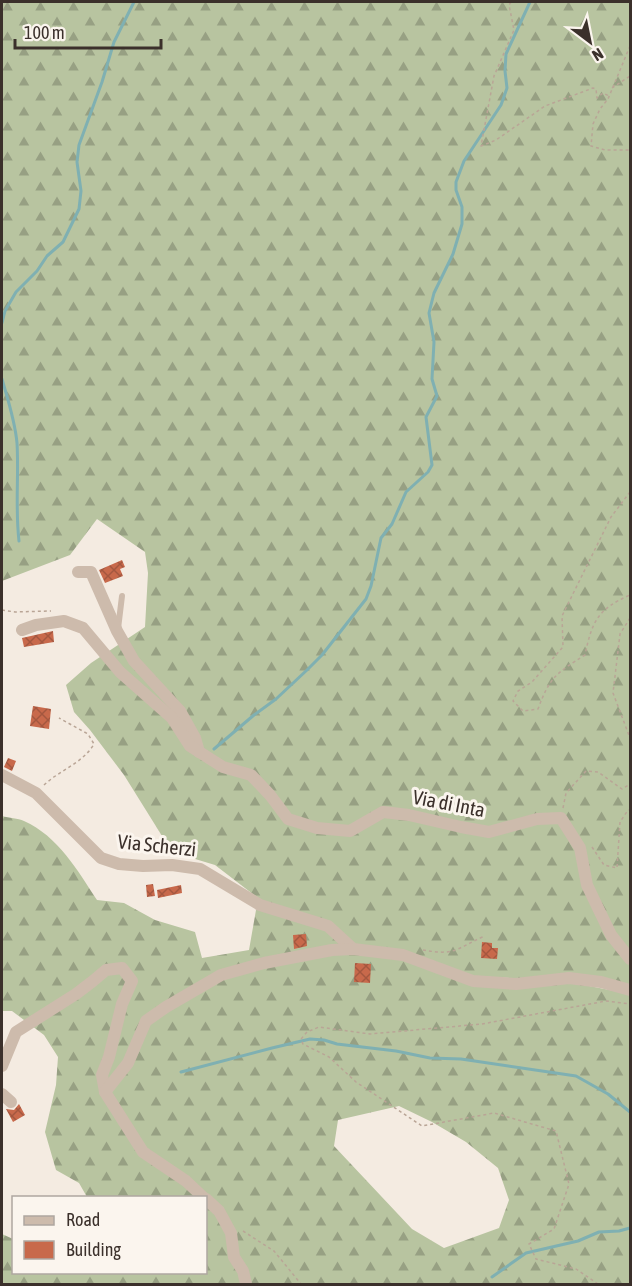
<svg xmlns="http://www.w3.org/2000/svg" width="632" height="1286" viewBox="0 0 632 1286" font-family="'Asap Condensed',sans-serif">
<style>
.forest{fill:url(#forest-firs);fill-rule:evenodd}
.lines{fill:none;stroke-linecap:round;stroke-linejoin:round}
.stream{stroke:#7fb0b2;stroke-width:3}
.building{fill:url(#building-cross-hatch)}
.path{stroke:#b9a596;stroke-width:1.5;stroke-dasharray:3 3;stroke-linecap:butt}
.lane{stroke:#cdbbac;stroke-width:6}
.street{stroke:#cdbbac;stroke-width:12}
.labels{text-anchor:middle;dominant-baseline:central;stroke-width:6;stroke-linejoin:round;paint-order:stroke}
.street-label{font-size:20px;fill:#3b302b;stroke:#fbf5ee}
</style>
<defs>
<pattern id="forest-firs" width="22" height="20" patternUnits="userSpaceOnUse" patternTransform="scale(1.5)"><rect width="22" height="20" fill="#b8c4a0"/><path d="M5 1l3.5 6h-7zM16 11l3.5 6h-7z" fill="#97a083"/></pattern>
<pattern id="building-cross-hatch" width="8" height="8" patternUnits="userSpaceOnUse" patternTransform="scale(1.5)"><rect width="8" height="8" fill="#c8694b"/><path d="M0 0l8 8M0 8l8-8" fill="none" stroke="#a4573f"/></pattern>
</defs>
<rect width="100%" height="100%" fill="#f4ebe1"/>
<g class="forest">
<path d="M2 2H630V985L474 976 353 944 262 901 215 865 172 852 124 775 90 730 74 712 66 685 91 663 145 627 148 573 145 552 97 519 70 555 2 581Z"/>
<path d="M2 816C9 818 18 818 24 821 58 836 78 871 97 900L124 903 155 920 195 932 202 958 249 950 256 910 261 908 327 929 353 953 402 958 472 984 569 982 630 994V1284H2V1234L13 1239 14 1272H206V1198L87 1197 79 1183 56 1170 45 1132 56 1085 58 1057 44 1035 12 1011H2ZM399 1106 432 1122 466 1142 498 1168 509 1200 499 1228 444 1248 412 1229 334 1146 338 1120Z"/>
</g>
<g class="lines">
<g class="stream">
<path d="M2 323 5 311 16 292 37 271 47 256 63 242 79 209 81 191 77 162 79 145 102 82 114 42 134 2"/>
<path d="M2 379C8 400 15 421 17 443 19 476 15 507 19 541"/>
<path d="M214 749 254 715 276 699 307 670 322 655 366 599 371 586 381 538 392 524 406 492 428 472 432 465 426 417 437 396 432 379 434 342 429 313 434 293 453 254 462 224V207L456 190V182L464 161 501 105 507 88 505 71 506 54 530 2"/>
<path d="M181 1072 272 1048 310 1039 324 1040 337 1044 396 1051 430 1058 461 1059 576 1076 608 1094 630 1112"/>
<path d="M492 1277 526 1253 578 1241 599 1232 619 1231 630 1228"/>
</g>
</g>
<g class="building">
<path d="M122 560 125 567 120 569 123 576 105 583 99 570Z"/>
<path d="M53 631 54 642 24 647 22 638Z"/>
<path d="M33 706 51 709 49 729 30 726Z"/>
<path d="M8 758 16 761 12 771 4 767Z"/>
<path d="M153 884 155 896 147 897 146 885Z"/>
<path d="M181 885 182 893 158 898 157 890Z"/>
<path d="M306 934 307 946 294 949 293 935Z"/>
<path d="M482 942 492 943V948H498L497 959 481 958Z"/>
<path d="M355 963 371 964 370 983 354 982Z"/>
<path d="M19 1104 25 1115 13 1122 6 1109 14 1110Z"/>
</g>
<g class="lines">
<g class="path">
<path d="M511 2 509 5 514 30 494 76 481 146 496 140 545 106 593 88 596 89 597 98 603 93 609 96"/>
<path d="M630 46 608 99 600 109 593 124 591 146 605 150H630"/>
<path d="M612 88 630 76"/>
<path d="M630 492 611 517 562 616 563 647 532 682 518 691 513 701 523 711 538 709C550 676 557 673 585 655 592 621 598 609 630 595"/>
<path d="M2 610 15 612 51 611"/>
<path d="M630 618 620 634 613 693 630 738"/>
<path d="M44 785C60 770 83 763 94 744L88 734 59 718"/>
<path d="M563 808 566 793 586 771 598 772 622 789 630 784"/>
<path d="M592 847 604 865 617 868 620 822 628 810H630"/>
<path d="M423 950C435 952 447 954 458 949 467 945 475 940 485 936"/>
<path d="M243 1231 274 1251 301 1284"/>
<path d="M598 1284 576 1269 536 1259 529 1244 554 1229 569 1184 556 1131 494 1113 422 1126 356 1082 329 1057 303 1044 301 1039 307 1032 319 1027 370 1034 482 1024 606 1001 630 1004"/>
</g>
<path class="lane" d="M118 629 122 596"/>
<g class="street">
<path d="M78 572H91L117 631 134 661 180 711 195 738 199 752"/>
<path d="M22 630 36 625 64 621 83 628 120 672 172 718 190 746 223 767 251 775 270 795 288 819 317 828 350 831 383 812 409 815 461 827 489 832 537 819 561 818 580 848 587 885 611 935 630 959"/>
<path d="M2 775 36 793 101 858 119 864 143 866 172 865 200 869 260 905 328 926 353 949"/>
<path d="M2 1066 16 1032 76 994 93 981 106 970 122 968 132 981 122 1004 109 1057 102 1075 105 1092"/>
<path d="M2 1094 11 1102"/>
<path d="M204 1198 186 1181 143 1152 105 1092 128 1063 146 1021 166 1007 221 975 264 963 332 950 353 949 403 955 473 981 516 984 569 978 601 982 630 990"/>
<path d="M206 1199 219 1211 231 1233 234 1257 243 1271 246 1284"/>
</g>
</g>
<g class="labels">
<g class="street-label">
<text transform="translate(449 803) rotate(11)">Via di Inta</text>
<text transform="translate(157 845) rotate(6)">Via Scherzi</text>
</g>
</g>
<rect width="632" height="1286" fill="none" stroke="#3b302b" stroke-width="6"/>
<rect x="12" y="1196" width="195" height="78" fill="#fbf5ee" stroke="#aea6a0" stroke-width="1.5"/>
<rect x="24" y="1216" width="30" height="9" fill="#cdbbac" stroke="#aea6a0" stroke-width="1.5"/>
<text x="66" y="1226" font-size="18" fill="#3b302b">Road</text>
<rect x="24" y="1241" width="30" height="18" fill="#c8694b" stroke="#aea6a0" stroke-width="1.5"/>
<text x="66" y="1256" font-size="18" fill="#3b302b">Building</text>
<g transform="translate(590 42) rotate(148)" stroke="#fbf5ee" stroke-width="4.5" paint-order="stroke">
<path d="M0-4.5L10 22L0 15L-10 22Z" fill="#3b302b"/>
<text y="-9" font-size="16" font-weight="bold" text-anchor="middle" fill="#3b302b">N</text>
</g>
<path d="M15 39v9h146v-9" fill="none" stroke="#3b302b" stroke-width="3"/>
<text x="24" y="39" font-size="18" fill="#3b302b" stroke="#fbf5ee" stroke-width="4.5" paint-order="stroke">100 m</text>
</svg>
